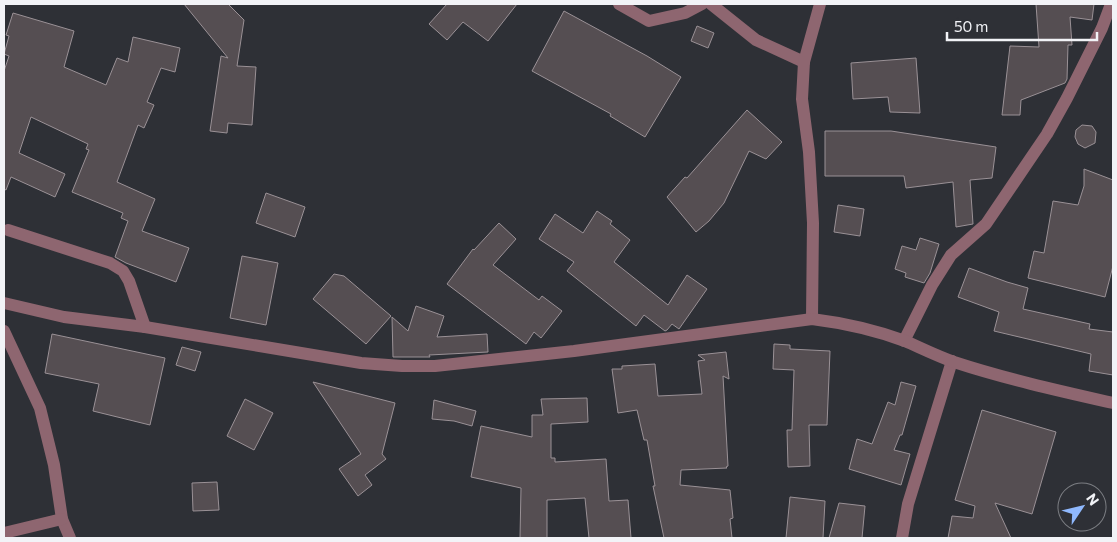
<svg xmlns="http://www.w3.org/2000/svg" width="1117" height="542" viewBox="0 0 1117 542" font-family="Commissioner,sans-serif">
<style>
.building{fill:#554e52;stroke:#9a9196}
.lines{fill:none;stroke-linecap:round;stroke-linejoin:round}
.minor{stroke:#8e6670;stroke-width:12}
.tertiary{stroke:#8e6670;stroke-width:12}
</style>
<rect width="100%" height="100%" fill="#2e3036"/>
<g class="building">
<path d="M184 4H228L244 20 237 66 256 67 252 125 228 123 227 133 210 131 221 56 228 58Z"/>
<path d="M447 4H517L488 41 463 22 447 40 429 24Z"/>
<path d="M1036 4H1094L1092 20 1070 17 1072 45H1068L1067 79 1065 83 1021 100 1020 115H1002L1010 46 1039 47Z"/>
<path d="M564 11 647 56 681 77 645 137 610 116 611 114 532 71Z"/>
<path d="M13 13 74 31 64 67 106 85 117 58 128 62 133 37 180 48 175 72 161 68 147 102 154 105 144 128 138 125 117 182 155 199 142 231 189 248 176 282 126 263 115 257 128 221 121 218 123 213 72 192 89 150 86 149 88 144 31 117 19 153 65 174 55 197 11 177 6 190 4 189V71L9 56 4 54 9 36 6 35Z"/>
<path d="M697 26 714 33 708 48 691 41Z"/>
<path d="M916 58 920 113 890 112 888 97 853 99 851 63Z"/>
<path d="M747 110 782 142 766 159 749 151 724 203 709 221 696 232 667 197 685 177 687 178Z"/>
<path d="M1082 125 1092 126 1096 132 1095 143 1085 148 1078 144 1075 137 1076 130Z"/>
<path d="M825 131H891L996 147 992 178 970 180 973 224 956 227 953 182 906 188 904 176H825Z"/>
<path d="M1084 169 1113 180V266L1105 297 1028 278 1034 251 1044 253 1053 201 1078 205 1084 186Z"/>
<path d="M266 193 305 207 295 237 256 223Z"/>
<path d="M838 205 864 209 860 236 834 232Z"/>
<path d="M597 211 612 221 610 224 630 240 614 262 668 305 687 275 707 289 679 329 672 324 667 330 665 331 644 315 636 326 567 271 574 262 539 239 555 214 583 233Z"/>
<path d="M499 223 516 239 493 265 539 300 542 296 562 311 541 338 534 332 526 344 447 284 473 249 474 250Z"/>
<path d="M920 238 939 244 930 273 924 283 905 277 906 273 895 269 902 246 916 250Z"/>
<path d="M242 256 278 263 266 325 230 318Z"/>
<path d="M969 268 1007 282 1028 288 1023 309 1090 324 1089 329 1113 332V375L1089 371 1091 354 994 331 999 312 958 297Z"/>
<path d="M334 274 344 276 391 316 366 344 313 299Z"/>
<path d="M416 306 444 316 437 337 487 334 488 352 429 355 430 357H393L392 317 408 331Z"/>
<path d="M52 334 165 358 150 425 93 411 99 384 45 373Z"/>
<path d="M774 344 790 345V349L830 351 827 425H809L810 466 788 467 787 430H792L794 370 773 369Z"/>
<path d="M182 347 201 352 195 371 176 365Z"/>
<path d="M726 352 729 379 723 376 728 466 726 467 727 468 681 470 680 485 730 490 733 518 730 519 732 538H664L653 486H655L647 440H644L637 410 618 413 612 369H622V366L655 364 658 396 702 394 698 361 705 360 698 355Z"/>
<path d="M313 382 395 403 382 454 386 459 365 475 372 485 358 496 339 469 361 454Z"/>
<path d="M901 382 916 386 902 435H900L894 450 910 454 901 485 849 469 857 439 872 444 888 402 895 405Z"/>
<path d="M587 398 588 422 551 424V458H555V462L606 459 609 501 628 500 631 538H589L585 498 547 500V538H520L521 488 471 477 481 426 532 437V415H543L541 399Z"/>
<path d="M245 399 273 413 254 450 227 436Z"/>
<path d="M434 400 476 411 472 426 454 421 432 419Z"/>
<path d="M982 410 1056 432 1032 514 995 503 1011 538H948L952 516 973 518 975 506 955 500Z"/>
<path d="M217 482 219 510 193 511 192 483Z"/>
<path d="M790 497 825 501 823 538H786Z"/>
<path d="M839 503 865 506 862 538H829Z"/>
</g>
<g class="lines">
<g class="minor">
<path d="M619 4 649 21 685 13 702 4"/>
<path d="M711 4 756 40 804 62"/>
<path d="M8 230 110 263 123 271 129 281 145 327"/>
<path d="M812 319 813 223 809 152 802 99 804 62 820 4"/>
<path d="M4 331 40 408 54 465 62 519 70 538"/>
<path d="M904 341 932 285 951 255 986 224 1047 134 1067 98 1102 28 1111 4"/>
<path d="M4 533 62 519"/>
<path d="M902 538 908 504 952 361"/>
</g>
<path class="tertiary" d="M4 303 64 317 145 327 361 363 402 366H435L574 351 812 319C844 323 875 330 905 341 921 348 937 356 954 362 1006 379 1060 391 1113 403"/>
</g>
<rect width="1117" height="542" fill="none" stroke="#f2f3f7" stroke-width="10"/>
<g transform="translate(1082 507) rotate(55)"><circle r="24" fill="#2e3036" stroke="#7c7e83"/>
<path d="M0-4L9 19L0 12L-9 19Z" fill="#8fb8fd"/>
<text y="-8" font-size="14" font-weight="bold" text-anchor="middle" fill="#f2f3f7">N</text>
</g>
<path d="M947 32v8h150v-8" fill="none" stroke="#f2f3f7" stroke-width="2.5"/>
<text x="954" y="32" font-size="15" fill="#f2f3f7" stroke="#2e3036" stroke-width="4" paint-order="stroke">50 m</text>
</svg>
